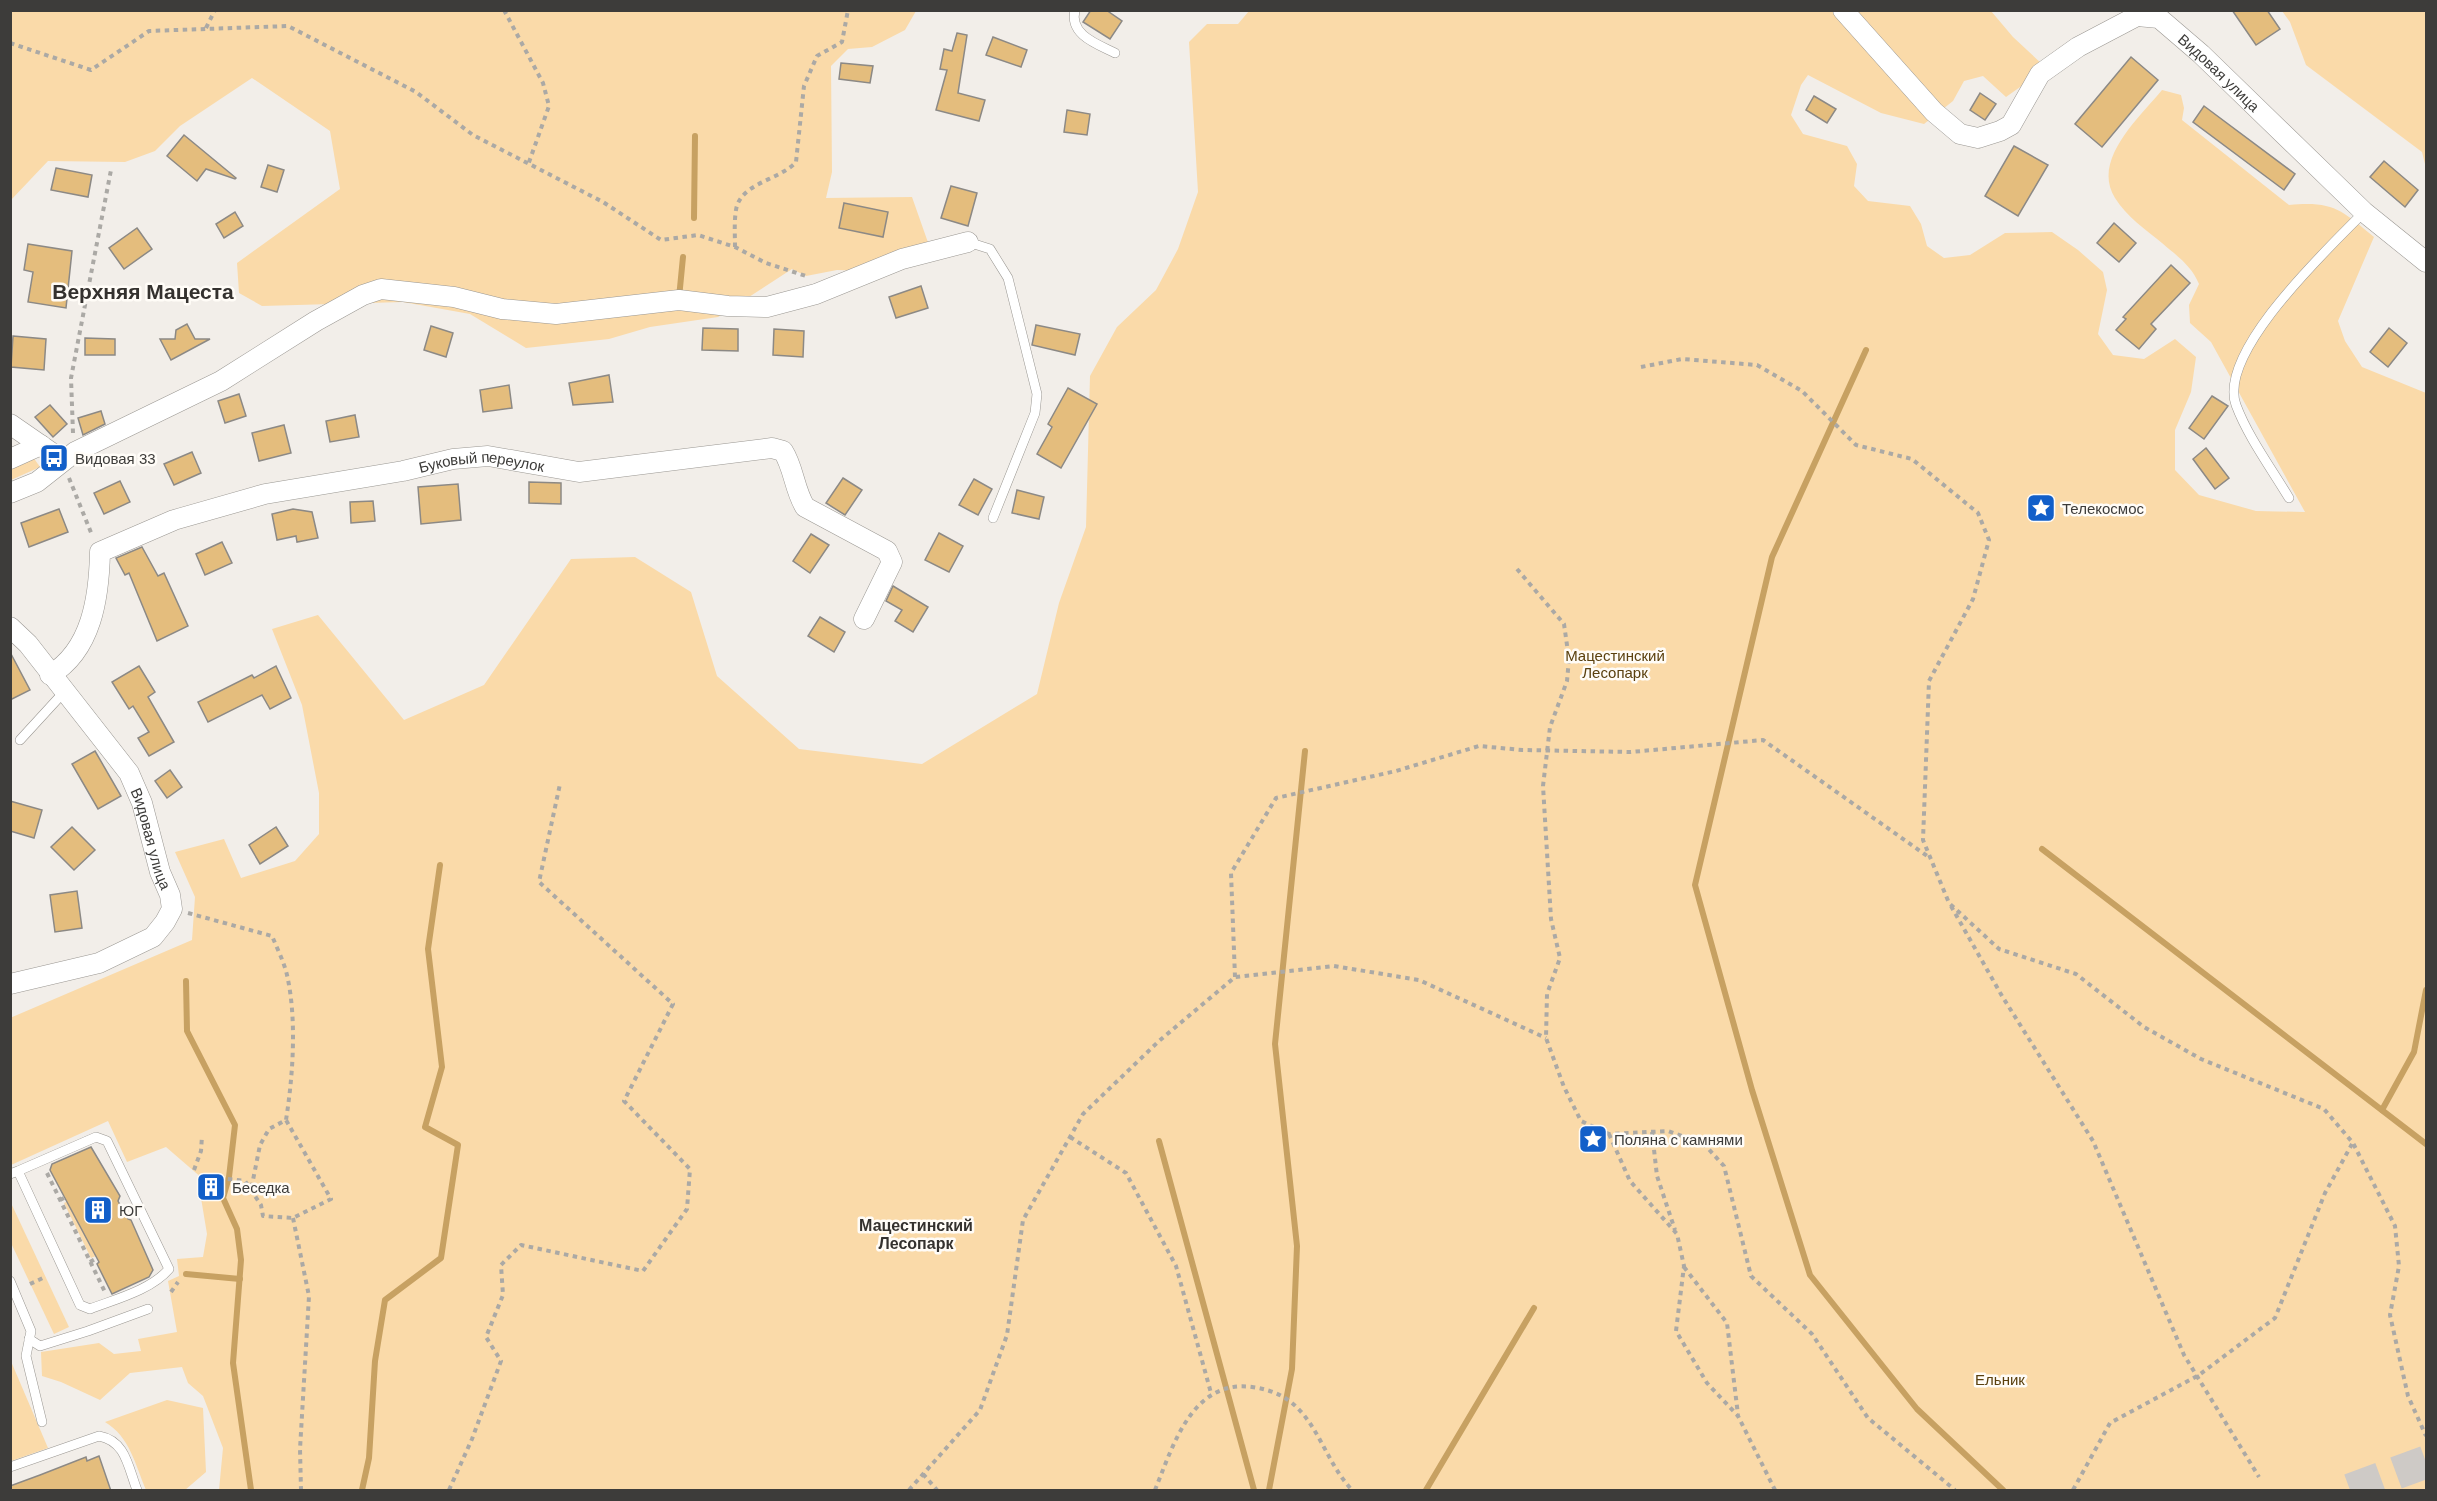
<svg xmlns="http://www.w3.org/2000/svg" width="2437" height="1501" viewBox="0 0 2437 1501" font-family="Helvetica,sans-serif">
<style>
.green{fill:#fadaa9}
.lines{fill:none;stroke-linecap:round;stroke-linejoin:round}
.stream{stroke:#c7a162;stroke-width:6}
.building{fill:#e4bd7d;stroke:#8c8985;stroke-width:1.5}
.highway-tunnel{stroke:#cecac6;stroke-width:33;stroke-dasharray:33 16;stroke-linecap:butt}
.lane-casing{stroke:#9a9792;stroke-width:10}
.street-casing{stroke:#9a9792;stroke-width:21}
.path{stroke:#aba9a5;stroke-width:4;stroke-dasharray:4.5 4.5;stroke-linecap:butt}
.lane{stroke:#fff;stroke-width:9}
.street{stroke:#fff;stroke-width:20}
.labels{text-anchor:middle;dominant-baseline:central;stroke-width:5;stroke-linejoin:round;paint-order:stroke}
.street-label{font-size:15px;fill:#3d3c3a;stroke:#fffcf7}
.poi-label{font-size:15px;fill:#3d3c3a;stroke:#fffcf7;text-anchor:start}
.park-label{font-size:15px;fill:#5b410f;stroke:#fffcf7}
.neighbourhood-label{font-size:16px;font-weight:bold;fill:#34312e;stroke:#fffcf7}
.district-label{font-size:21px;font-weight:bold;fill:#34312e;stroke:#fffcf7}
</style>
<rect width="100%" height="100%" fill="#f2eee9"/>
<g class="green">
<path d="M11 11H916L905 30 872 47 848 49 831 66 832 172 826 198 912 197 931 251 871 271 837 270 806 276 792 269 718 317 650 327 609 339 526 348 470 314 403 302 262 306 239 293 237 263 340 189 330 131 252 78 180 126 155 151 125 162 48 161 11 200Z"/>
<path d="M1249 11H1991L2013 37 2043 65 2030 80 2006 97 1983 76 1964 81 1953 101 1924 124 1881 113 1808 75 1801 85 1791 115 1803 134 1847 146 1857 164 1854 186 1868 201 1910 206 1921 224 1927 246 1944 258 1970 255 2005 233 2052 232 2078 250 2103 272 2107 290 2098 334 2113 355 2144 359 2175 339 2196 357 2191 392 2175 430V470L2199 495 2256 511 2305 512 2211 342 2190 323 2189 305 2199 284C2191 265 2177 256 2162 243 2146 230 2126 216 2115 198 2091 160 2140 117 2162 90L2181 95 2184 108 2182 120 2289 205C2334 201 2341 210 2374 237L2338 321 2345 341 2362 367 2426 393V1490H219L223 1448 203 1396 188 1383 182 1367 130 1373 100 1400 61 1382 42 1376 41 1352 99 1343 114 1354 141 1351 138 1339 177 1332 168 1281 179 1276 177 1259 203 1257 207 1234 200 1192 203 1179 166 1147 127 1162 108 1121 11 1165 10 1018 192 940 195 897 175 852 224 839 241 878 295 861 319 834V793L302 705 272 629 318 615 404 720 484 685 571 559 635 557 691 592 717 676 799 749 922 764 1037 694 1059 603 1086 527 1090 376 1117 327 1156 290 1178 249 1198 192 1189 42 1207 24H1238Z"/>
<path d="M2282 11H2426V168L2422 152 2306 65 2290 22Z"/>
<path d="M33 457 40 467 11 480 10 467Z"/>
<path d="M68 1201 96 1256 91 1258 64 1203Z"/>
<path d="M11 1203 69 1327 54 1334 11 1243Z"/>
<path d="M10 1359 48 1448 11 1461H10Z"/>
<path d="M167 1400 203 1408 206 1472 185 1490H146C135 1464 130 1437 105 1422Z"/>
</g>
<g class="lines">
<g class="stream">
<path d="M694 218 695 136"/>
<path d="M679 298 683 257"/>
<path d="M1866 350 1772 557 1695 885 1752 1090 1810 1275 1917 1409 2003 1490"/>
<path d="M2042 849 2426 1144"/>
<path d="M186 981 187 1031 235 1125 229 1177 223 1198 237 1229 241 1260 233 1363 251 1490"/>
<path d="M2382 1110 2414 1052 2426 990"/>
<path d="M1159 1141 1254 1490"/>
<path d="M186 1274 240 1279"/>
<path d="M362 1490 369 1458 375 1361 385 1300 441 1258 458 1145 425 1127 442 1067 428 949 440 865"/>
<path d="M1269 1490 1292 1369 1297 1246 1275 1044 1305 751"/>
<path d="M1426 1490 1534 1308"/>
</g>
</g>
<g class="building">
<path d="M1091 10H1106L1122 21 1110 39 1083 22Z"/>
<path d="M2232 10H2267L2280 29 2256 45Z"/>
<path d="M957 33 967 35 958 93 985 100 979 121 936 110 947 70 940 69 944 49 952 51Z"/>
<path d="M993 37 1027 50 1021 67 986 55Z"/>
<path d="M2131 57 2158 80 2102 147 2075 124Z"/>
<path d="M841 63 873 66 870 83 839 79Z"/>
<path d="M1980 93 1996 104 1985 120 1970 110Z"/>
<path d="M1814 96 1836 109 1827 123 1806 110Z"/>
<path d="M2204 106 2295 174 2284 190 2193 122Z"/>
<path d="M1067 110 1090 114 1087 135 1064 132Z"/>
<path d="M184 135 236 178 235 179 206 169 197 181 167 156Z"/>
<path d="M2014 146 2048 165 2018 216 1985 196Z"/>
<path d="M2384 161 2418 190 2405 207 2370 177Z"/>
<path d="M268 165 284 170 277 192 261 187Z"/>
<path d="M56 168 92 175 88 197 51 190Z"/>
<path d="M951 186 977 193 968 226 941 218Z"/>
<path d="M844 203 888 212 883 237 839 228Z"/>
<path d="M235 212 243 226 224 238 216 224Z"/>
<path d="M2114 223 2136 243 2119 262 2097 243Z"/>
<path d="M137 228 152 249 124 269 109 248Z"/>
<path d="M28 244 72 251 66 308 28 302 33 272 24 270Z"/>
<path d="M2171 265 2190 283 2151 324 2156 329 2139 349 2116 330 2126 319 2123 317Z"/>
<path d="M921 286 928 308 896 318 889 297Z"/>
<path d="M187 324 195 339H210L171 360 160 339H175L176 330Z"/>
<path d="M1036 325 1080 334 1075 355 1032 345Z"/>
<path d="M431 326 453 333 446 357 424 350Z"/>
<path d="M703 328 738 329V351L702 350Z"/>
<path d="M2389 328 2407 343 2388 367 2370 352Z"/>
<path d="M774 329 804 331 803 357 773 355Z"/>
<path d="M13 336 46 339 44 370 11 367Z"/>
<path d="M85 338 115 339V355H85Z"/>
<path d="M609 375 613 402 573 405 569 383Z"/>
<path d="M509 385 512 408 483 412 480 390Z"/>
<path d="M1068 388 1097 404 1061 468 1037 454 1052 427 1048 424Z"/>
<path d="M239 394 246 416 225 423 218 401Z"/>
<path d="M2212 396 2228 406 2204 439 2189 428Z"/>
<path d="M50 405 67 424 53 437 35 417Z"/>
<path d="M101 411 105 424 83 435 78 418Z"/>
<path d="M355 415 359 437 330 442 326 421Z"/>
<path d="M284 425 291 453 259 461 252 433Z"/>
<path d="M2206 448 2229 478 2215 489 2193 459Z"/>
<path d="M192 452 201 473 174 485 164 464Z"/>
<path d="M843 478 862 490 845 515 826 503Z"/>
<path d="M974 479 992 489 978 515 959 505Z"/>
<path d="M120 481 130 502 104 514 94 493Z"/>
<path d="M529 482 561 483V504L529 503Z"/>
<path d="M458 484 461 520 421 524 418 487Z"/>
<path d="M1017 490 1044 497 1039 519 1012 513Z"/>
<path d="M373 501 375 521 351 523 350 502Z"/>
<path d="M59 509 68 532 29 547 21 523Z"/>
<path d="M293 509 312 512 318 538 297 542 296 536 277 540 272 514Z"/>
<path d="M939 533 963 546 949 572 925 560Z"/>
<path d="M811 534 829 545 810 573 793 561Z"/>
<path d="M222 542 232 563 205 575 196 554Z"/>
<path d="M142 547 158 576 164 573 188 626 157 641 129 573 125 575 116 558Z"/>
<path d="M893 586 928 607 913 632 895 621 902 610 886 601Z"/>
<path d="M820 617 845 632 834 652 808 636Z"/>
<path d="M10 652 30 690 10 700Z"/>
<path d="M139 666 155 692 148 697 174 742 149 756 138 738 149 732 133 706 129 709 112 682Z"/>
<path d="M276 666 291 698 270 709 262 695 208 722 198 702 252 675 254 678Z"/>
<path d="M95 751 121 796 98 809 72 764Z"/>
<path d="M170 770 182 787 167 798 155 781Z"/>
<path d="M10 801 42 810 34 838 10 831Z"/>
<path d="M72 827 95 850 74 870 51 847Z"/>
<path d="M276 827 288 846 260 864 249 845Z"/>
<path d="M77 891 82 928 55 932 50 895Z"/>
<path d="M91 1147 120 1196 118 1201 128 1219 131 1220 153 1270 149 1277 112 1294 97 1264 99 1262 50 1170 52 1164Z"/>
<path d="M99 1456 111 1491H10V1486L40 1475 86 1457 87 1461Z"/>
</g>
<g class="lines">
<path class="highway-tunnel" d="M2350 1490 2426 1462"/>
<g class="lane-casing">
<g id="lane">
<path d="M1075 10C1069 35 1097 44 1115 53"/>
<path d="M968 242 990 249 1008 278 1037 394 1035 413 993 518"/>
<path d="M2289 498C2271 468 2248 437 2236 405 2217 352 2329 248 2364 212"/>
<path d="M20 740 64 692"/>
<path d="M10 1174 18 1171 96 1137 107 1141 169 1269C151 1290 116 1299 90 1309L80 1305 18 1171"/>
<path d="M10 1281 31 1331 26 1356 42 1422"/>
<path d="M29 1339 40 1346 88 1331 148 1309"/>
<path d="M10 1467 99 1436C126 1441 128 1467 137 1490"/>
</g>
</g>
<g class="street-casing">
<g id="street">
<path id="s1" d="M1843 10 1934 112 1960 134 1978 138 2000 131 2011 125 2040 74 2078 47 2137 16 2159 18 2201 54 2364 212 2426 262"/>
<path d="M10 424 62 460"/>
<path d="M10 459 41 445"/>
<path d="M10 493 37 482 75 452 221 381 316 321 363 295 381 289 454 297 502 309 556 314 679 300 728 306 767 307 816 294 902 259 968 242"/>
<path id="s2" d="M10 627 28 644 129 773 142 803 160 872 170 895 172 909 165 922 153 937 99 963 10 984"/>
<path id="s3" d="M50 675C92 650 99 597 100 552L174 520 265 494 403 471 453 459 488 456 579 472 772 448 783 451C794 468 794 489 805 507L887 551 892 562 864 619"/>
</g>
</g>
<g class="path">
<path d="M504 10 543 83 549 106 528 165"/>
<path d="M206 28 215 10"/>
<path d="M10 43 91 70 149 31 288 26 416 92 473 135 603 202 661 240 698 235 735 247 766 263 806 276"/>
<path d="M735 247C735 235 734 222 736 210 740 183 780 180 796 162L804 86 817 56 842 42 848 10"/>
<path d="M1641 367 1682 359 1757 365 1802 391 1856 445 1912 459 1978 513 1989 540 1973 599 1929 681 1923 840 1949 903 1999 949 2076 974 2144 1027 2201 1059 2324 1109 2353 1143 2395 1226 2399 1266 2390 1315 2408 1396 2426 1436"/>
<path d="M73 433 71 378 111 170"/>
<path d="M69 478 92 535"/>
<path d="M1517 569 1564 624 1569 659 1567 681 1550 727 1543 786 1551 919 1560 958 1547 994 1546 1038 1564 1087 1581 1121 1609 1134 1668 1131 1704 1144 1724 1166 1751 1276 1812 1334 1868 1418 1955 1490"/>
<path d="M1951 906 2002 996 2093 1141 2184 1355 2259 1477"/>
<path d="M188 913 272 936C277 948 284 962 287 975 297 1019 293 1076 286 1120L269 1129 260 1145 251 1190"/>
<path d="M1235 977 1231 873 1276 798 1396 771 1479 746 1522 750 1631 752 1763 740 1930 858"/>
<path d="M1652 1132 1657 1176 1675 1230"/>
<path d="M1609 1134 1630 1181 1677 1234 1684 1266 1676 1331 1707 1383 1738 1416 1775 1490"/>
<path d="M1070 1137 1126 1173 1176 1266 1211 1393"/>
<path d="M194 1170 201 1151 202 1136"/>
<path d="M47 1173 105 1292"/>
<path d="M201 1176 245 1181 261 1205 263 1216 293 1218 331 1199 286 1120"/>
<path d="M60 1200 66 1197"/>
<path d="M293 1218 309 1296 300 1449 301 1490"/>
<path d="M90 1262 97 1258"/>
<path d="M1684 1267 1727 1323 1738 1415"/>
<path d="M30 1284 45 1277"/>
<path d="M171 1292 178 1282"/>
<path d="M923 1474 937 1490"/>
<path d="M449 1490 472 1439 501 1361 486 1337 503 1295 501 1265 521 1245 643 1271 687 1209 690 1169 624 1101 673 1004 539 882 560 784"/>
<path d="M909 1490 980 1410 1007 1335 1023 1220 1083 1114 1159 1041 1235 977 1334 966 1419 980 1546 1038"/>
<path d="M1155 1490C1173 1446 1192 1379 1252 1387 1273 1390 1289 1397 1303 1414 1322 1437 1331 1468 1352 1490"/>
<path d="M2073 1490 2110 1423 2199 1375 2275 1318 2325 1193 2352 1144"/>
</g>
<use href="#lane" class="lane"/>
<use href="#street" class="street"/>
</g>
<defs>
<g id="bus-square" transform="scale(1.5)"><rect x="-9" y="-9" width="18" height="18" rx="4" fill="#125fc9" stroke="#fffcf7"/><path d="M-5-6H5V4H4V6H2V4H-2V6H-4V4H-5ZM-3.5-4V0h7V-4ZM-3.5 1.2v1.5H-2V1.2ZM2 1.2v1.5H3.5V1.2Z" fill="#fff"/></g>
<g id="sight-square" transform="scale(1.5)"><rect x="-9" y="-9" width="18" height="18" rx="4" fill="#125fc9" stroke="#fffcf7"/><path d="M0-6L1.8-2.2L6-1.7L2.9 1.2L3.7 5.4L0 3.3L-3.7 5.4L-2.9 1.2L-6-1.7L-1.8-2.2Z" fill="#fff"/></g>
<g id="building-square" transform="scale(1.5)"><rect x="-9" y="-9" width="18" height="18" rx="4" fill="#125fc9" stroke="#fffcf7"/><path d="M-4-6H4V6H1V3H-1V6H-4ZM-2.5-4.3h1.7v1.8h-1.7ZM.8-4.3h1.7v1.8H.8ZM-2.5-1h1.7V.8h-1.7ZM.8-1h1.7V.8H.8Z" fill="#fff"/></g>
</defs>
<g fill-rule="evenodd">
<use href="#bus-square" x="54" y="458"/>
<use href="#sight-square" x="2041" y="508"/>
<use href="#sight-square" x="1593" y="1139"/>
<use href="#building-square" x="211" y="1187"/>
<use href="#building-square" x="98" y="1210"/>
</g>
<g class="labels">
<g class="street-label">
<text stroke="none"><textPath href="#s1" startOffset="500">Видовая улица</textPath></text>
<text stroke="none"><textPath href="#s3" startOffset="534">Буковый переулок</textPath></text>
<text stroke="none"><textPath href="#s2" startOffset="258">Видовая улица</textPath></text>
</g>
<g class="poi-label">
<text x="75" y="458">Видовая 33</text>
<text x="2062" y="508">Телекосмос</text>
<text x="1614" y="1139">Поляна с камнями</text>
<text x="232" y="1187">Беседка</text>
<text x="119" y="1210">ЮГ</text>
</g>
<g class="park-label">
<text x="1615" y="655">Мацестинский<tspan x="1615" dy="17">Лесопарк</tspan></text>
<text x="2000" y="1379">Ельник</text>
</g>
<g class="neighbourhood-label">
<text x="916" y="1225">Мацестинский<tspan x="916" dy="18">Лесопарк</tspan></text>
</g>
<g class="district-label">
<text x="143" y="291">Верхняя Мацеста</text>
</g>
</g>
<rect width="2437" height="1501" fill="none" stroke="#3d3c3a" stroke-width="24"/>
</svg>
